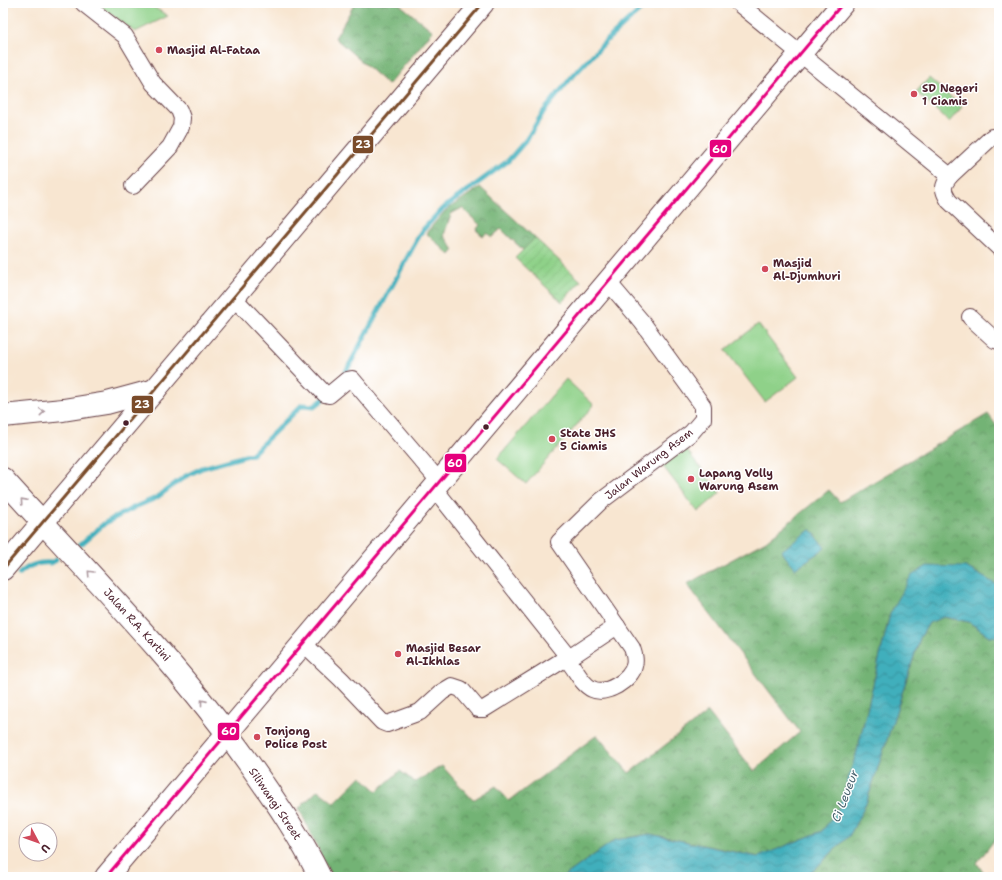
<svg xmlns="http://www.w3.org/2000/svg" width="1002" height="880" viewBox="0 0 1002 880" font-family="'Shantell Sans',sans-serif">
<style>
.forest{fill:url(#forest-crowns);stroke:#5e6950}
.garden{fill:url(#garden-furrows);stroke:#6c785a}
.pitch{fill:#8fd189;stroke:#6c785a}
.water{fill:url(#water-waves);stroke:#456774}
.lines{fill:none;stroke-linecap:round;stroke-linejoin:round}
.stream{stroke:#40afbc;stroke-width:5}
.street-casing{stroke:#643d44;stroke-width:18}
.secondary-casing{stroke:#643d44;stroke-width:24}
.highway-casing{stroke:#643d44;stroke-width:24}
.street{stroke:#fff;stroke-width:16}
.secondary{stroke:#fff;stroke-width:22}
.highway{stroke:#fff;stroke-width:22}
.bus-1-casing{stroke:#fff;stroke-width:6}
.bus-2-casing{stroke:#fff;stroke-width:6}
.bus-1{stroke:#7a4b2a;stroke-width:3}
.bus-2{stroke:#e5007d;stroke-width:3}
.oneway{stroke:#ae9aa0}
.poi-dot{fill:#d1495b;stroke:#fff;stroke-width:1.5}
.bus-dot{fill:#4a1f2b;stroke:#fff;stroke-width:1.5}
.labels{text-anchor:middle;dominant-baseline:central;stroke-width:3;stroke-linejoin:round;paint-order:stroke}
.poi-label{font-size:11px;font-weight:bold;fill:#4a1f2b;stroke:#fff;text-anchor:start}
.street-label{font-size:11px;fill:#4a1f2b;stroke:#fff}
.water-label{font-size:12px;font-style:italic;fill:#46606c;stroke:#fff}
.line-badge{stroke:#fff;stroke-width:1.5}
.badge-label{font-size:11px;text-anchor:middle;font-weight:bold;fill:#fff}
</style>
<defs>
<pattern id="forest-crowns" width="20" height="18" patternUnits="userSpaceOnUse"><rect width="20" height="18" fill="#73b375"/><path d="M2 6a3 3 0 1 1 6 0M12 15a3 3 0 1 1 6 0" fill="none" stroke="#609160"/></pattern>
<pattern id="garden-furrows" width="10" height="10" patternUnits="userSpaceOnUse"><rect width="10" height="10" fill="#8fd189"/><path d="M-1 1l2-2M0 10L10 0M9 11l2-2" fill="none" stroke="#7db376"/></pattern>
<pattern id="water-waves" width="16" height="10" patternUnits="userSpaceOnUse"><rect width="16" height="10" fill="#40afbc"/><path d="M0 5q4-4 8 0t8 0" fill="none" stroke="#388e99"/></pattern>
</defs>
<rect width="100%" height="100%" fill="#fff"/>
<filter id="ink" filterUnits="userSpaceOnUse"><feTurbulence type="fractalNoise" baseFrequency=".025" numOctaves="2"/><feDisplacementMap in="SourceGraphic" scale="8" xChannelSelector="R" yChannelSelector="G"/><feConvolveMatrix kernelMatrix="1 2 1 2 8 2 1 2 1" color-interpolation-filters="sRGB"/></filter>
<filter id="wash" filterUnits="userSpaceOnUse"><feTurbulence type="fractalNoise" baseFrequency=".012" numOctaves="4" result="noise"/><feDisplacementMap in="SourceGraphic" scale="16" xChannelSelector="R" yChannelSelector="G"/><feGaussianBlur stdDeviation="0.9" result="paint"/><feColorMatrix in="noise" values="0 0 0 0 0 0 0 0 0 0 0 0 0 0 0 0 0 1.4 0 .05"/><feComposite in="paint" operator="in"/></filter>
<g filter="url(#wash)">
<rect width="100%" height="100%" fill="#f8e6d1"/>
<g class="forest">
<path d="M355 3H398L433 31 388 85 335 38Z"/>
<path d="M480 187 535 238 523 250 501 229 492 237 487 233 483 236 476 230 480 225 462 208 451 214 444 235 454 250 450 255 426 233 445 211Z"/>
<path d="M988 414 999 429V586L966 567 890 614 857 751 838 810 822 831 759 857 650 834 615 840 563 877H331L299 808 318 790 334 803 361 776 377 791 400 771 415 782 442 766 473 800 496 786 509 801 597 735 629 773 708 712 754 771 800 732 687 584 766 541 829 490 840 502Z"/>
<path d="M943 617 969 622 989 636 999 637V834L977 863 986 877H799L814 870 850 835 867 801 920 638 929 623Z"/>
<path d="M654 874 684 877H630Z"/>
</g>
<path class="garden" d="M535 238 581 281 562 302 515 258Z"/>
<g class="pitch">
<path d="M96 3H147L168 16 135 32Z"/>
<path d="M929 78 962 107 949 122 916 92Z"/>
<path d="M758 324 798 377 765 402 725 350Z"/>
<path d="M566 379 594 405 526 484 497 459Z"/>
<path d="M685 448 720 493 698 512 662 465Z"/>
</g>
<g class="water">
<path d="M811 529 825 548 795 569 781 551Z"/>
<path d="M927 566 966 567 999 586V637L989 636 969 622 944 617 929 623 920 638 867 801 850 835 814 870 799 877H684L654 874 630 877H563L615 840 650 834 758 857 822 831 838 810 857 751 890 614 911 576Z"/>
</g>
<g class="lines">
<g class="stream">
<path d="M343 377 421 232 442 209 508 161 527 139 544 111 571 78 608 39 648 3"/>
<path d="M81 544 105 523 135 507 156 498 184 477 202 468 252 454 302 405 315 406 326 397"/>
<path d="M19 574C29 565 38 562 51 563L56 560"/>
</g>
</g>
</g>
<g filter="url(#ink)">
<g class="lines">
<g class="street-casing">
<g id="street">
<path d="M83 3 125 36 153 83 179 110 182 118 181 127 170 147 133 186"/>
<path d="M738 3 950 176 992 137H999"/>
<path d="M950 176C942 186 942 190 949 201L999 248"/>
<path d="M233 297 325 394 329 395 347 380 352 379 439 481"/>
<path d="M970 317 995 340 999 341"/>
<path d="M434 488 565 653 566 660 617 626"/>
<path d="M303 643 341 679 382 722 387 724 420 712 442 692 452 686 461 689 478 709H484L563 660 568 661C576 669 581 684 592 689 606 696 631 680 634 666 636 660 634 654 632 648L559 542 601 501 691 433 703 419V406L642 322 608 282"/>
</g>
</g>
<g class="secondary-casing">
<path id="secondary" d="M3 479C87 572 175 660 248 762 274 799 300 836 320 877"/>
</g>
<g class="highway-casing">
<g id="highway">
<path d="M3 416 63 410 107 403 155 390"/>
<path d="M3 569 483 3"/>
<path d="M106 877 843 3"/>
</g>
</g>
<use href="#street" class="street"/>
<use href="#secondary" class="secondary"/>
<use href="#highway" class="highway"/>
<g class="bus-1-casing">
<path id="bus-1" d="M3 569 483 3"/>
</g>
<g class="bus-2-casing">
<path id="bus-2" d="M106 877 843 3"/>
</g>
<use href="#bus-1" class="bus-1"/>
<use href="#bus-2" class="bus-2"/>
</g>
<defs><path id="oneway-chevron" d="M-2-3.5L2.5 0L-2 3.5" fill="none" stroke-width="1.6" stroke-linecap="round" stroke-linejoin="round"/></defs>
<g class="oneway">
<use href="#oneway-chevron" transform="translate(42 412) rotate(-5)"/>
<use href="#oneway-chevron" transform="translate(23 501) rotate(-132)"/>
<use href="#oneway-chevron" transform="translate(90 573) rotate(-133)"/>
<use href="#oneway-chevron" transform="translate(203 702) rotate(-129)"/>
</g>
</g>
<g class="poi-dot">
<circle cx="159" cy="50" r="4"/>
<circle cx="914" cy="94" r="4"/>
<circle cx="765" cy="269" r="4"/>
<circle cx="552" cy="439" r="4"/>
<circle cx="691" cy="479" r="4"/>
<circle cx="398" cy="654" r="4"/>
<circle cx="257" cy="737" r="4"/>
</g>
<g class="bus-dot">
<circle cx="126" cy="423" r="3.5"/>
<circle cx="486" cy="427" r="3.5"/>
</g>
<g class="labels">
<g class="poi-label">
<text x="167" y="50">Masjid Al-Fataa</text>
<text x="922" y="88">SD Negeri<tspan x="922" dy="13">1 Ciamis</tspan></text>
<text x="773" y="263">Masjid<tspan x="773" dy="13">Al-Djumhuri</tspan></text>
<text x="560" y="433">State JHS<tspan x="560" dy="13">5 Ciamis</tspan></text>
<text x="699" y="473">Lapang Volly<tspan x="699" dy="13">Warung Asem</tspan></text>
<text x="406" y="648">Masjid Besar<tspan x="406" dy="13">Al-Ikhlas</tspan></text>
<text x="265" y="731">Tonjong<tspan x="265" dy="13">Police Post</tspan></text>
</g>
<g class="street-label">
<text transform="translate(649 464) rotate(-38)">Jalan Warung Asem</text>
<text transform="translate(137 625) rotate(48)">Jalan R.A. Kartini</text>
<text transform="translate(275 804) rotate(56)">Siliwangi Street</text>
</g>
<g class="water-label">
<text transform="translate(845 796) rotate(-69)">Ci Leueur</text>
</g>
</g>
<g class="line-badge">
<rect x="352" y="135" width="22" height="19" rx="4" fill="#7a4b2a"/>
<rect x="709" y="139" width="23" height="19" rx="4" fill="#e5007d"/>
<rect x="131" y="395" width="23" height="19" rx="4" fill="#7a4b2a"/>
<rect x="444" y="453" width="23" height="20" rx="4" fill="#e5007d"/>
<rect x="217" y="722" width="23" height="19" rx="4" fill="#e5007d"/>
</g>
<g class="badge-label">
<text x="363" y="148">23</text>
<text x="720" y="153">60</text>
<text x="142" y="408">23</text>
<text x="455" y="467">60</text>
<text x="229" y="735">60</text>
</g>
<rect width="1002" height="880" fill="none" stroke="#fff" stroke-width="16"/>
<g transform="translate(38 842) rotate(131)"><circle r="19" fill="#ffffff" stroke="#b7a5aa"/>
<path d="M0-3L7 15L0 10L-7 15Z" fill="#d1495b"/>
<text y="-6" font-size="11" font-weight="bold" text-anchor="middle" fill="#4a1f2b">U</text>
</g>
</svg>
